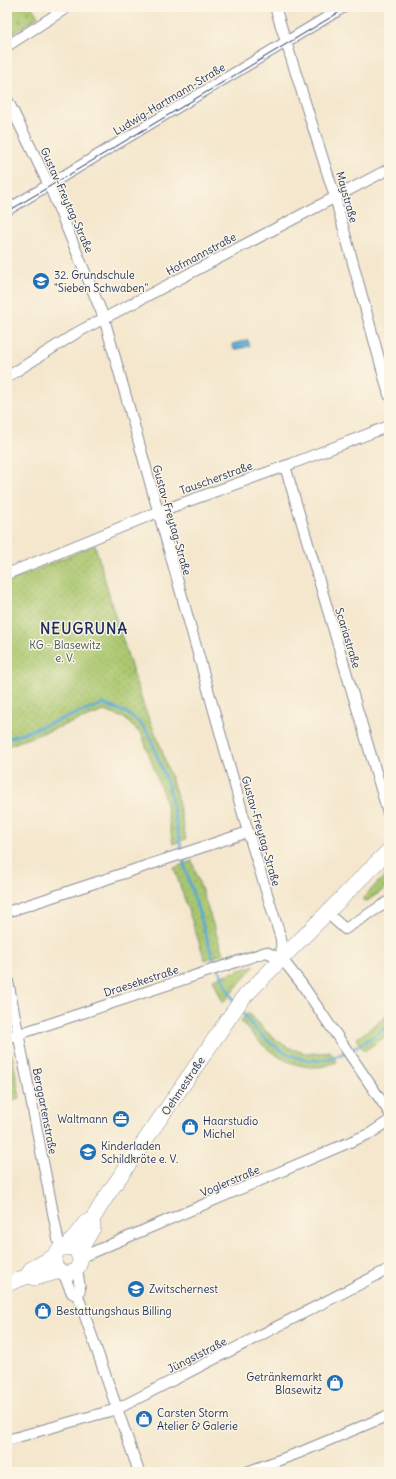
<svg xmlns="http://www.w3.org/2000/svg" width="396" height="1479" viewBox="0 0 396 1479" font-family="Delius,sans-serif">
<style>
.grass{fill:url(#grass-dots);stroke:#627b66}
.cemetery{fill:url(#cemetery-stones);stroke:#627b66}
.park{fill:url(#park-crowns);stroke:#627b66}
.water{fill:#58a9d3;stroke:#3a6c98}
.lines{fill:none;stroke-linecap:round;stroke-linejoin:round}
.stream{stroke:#58a9d3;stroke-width:3}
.street-casing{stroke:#888b96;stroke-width:12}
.secondary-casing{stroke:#888b96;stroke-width:16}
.street{stroke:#fff;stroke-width:10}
.secondary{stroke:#fff;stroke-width:15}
.tram{stroke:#1b2f5e;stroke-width:1}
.labels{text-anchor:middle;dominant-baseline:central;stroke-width:3;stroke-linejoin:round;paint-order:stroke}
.street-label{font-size:11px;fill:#1b2f5e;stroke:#fcf5e5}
.poi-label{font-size:11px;fill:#1b2f5e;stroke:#fcf5e5;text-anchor:start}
.park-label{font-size:11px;fill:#3f5562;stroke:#fcf5e5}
.district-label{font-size:15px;font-weight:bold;letter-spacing:1px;fill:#1b2f5e;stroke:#fcf5e5}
</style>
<defs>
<pattern id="grass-dots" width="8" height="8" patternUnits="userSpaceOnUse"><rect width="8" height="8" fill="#aac76e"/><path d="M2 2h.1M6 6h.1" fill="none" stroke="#92ab62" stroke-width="1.8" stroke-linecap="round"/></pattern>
<pattern id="cemetery-stones" width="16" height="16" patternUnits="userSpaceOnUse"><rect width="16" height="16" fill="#aac76e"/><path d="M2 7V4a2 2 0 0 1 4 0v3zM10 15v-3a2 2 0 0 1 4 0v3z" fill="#92ab62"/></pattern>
<pattern id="park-crowns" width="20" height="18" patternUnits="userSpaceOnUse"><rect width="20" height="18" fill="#aac76e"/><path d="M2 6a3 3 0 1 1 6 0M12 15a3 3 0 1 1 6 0" fill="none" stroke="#92ab62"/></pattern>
</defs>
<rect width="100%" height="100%" fill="#fcf5e5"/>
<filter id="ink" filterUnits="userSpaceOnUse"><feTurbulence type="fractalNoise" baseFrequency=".025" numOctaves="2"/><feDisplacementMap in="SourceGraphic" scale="8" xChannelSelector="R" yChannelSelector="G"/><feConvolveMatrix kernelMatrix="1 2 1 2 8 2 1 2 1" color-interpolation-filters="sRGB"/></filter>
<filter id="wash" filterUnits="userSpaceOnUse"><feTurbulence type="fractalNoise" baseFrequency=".012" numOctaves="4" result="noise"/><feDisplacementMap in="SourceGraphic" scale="16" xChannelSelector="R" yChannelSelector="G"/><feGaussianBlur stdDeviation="0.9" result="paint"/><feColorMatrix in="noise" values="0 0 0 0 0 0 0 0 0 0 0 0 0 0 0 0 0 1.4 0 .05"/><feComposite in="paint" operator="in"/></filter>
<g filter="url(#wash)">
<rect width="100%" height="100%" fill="#f4e7cd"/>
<g class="grass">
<path d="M95 545 114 612 144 707 159 742 177 796 186 839 173 844 165 800 142 735 124 718 104 711 7 746V582Z"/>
<path d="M192 861 223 954 205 960 174 868Z"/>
<path d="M248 1012C270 1037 294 1061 330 1051L337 1062C331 1064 325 1066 319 1067 286 1069 260 1046 241 1021Z"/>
<path d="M389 1014V1034L364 1051 356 1039Z"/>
</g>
<path class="cemetery" d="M7 7H32L38 17 7 37Z"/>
<g class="park">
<path d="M389 871V886L367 901 364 900V897Z"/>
<path d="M255 965 223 1003 213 979Z"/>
<path d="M7 1051 12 1054 20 1098 7 1101Z"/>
</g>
<path class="water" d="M248 340 250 346 234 350 232 344Z"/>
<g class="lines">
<g class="stream">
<path d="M7 739 103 704 127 713 139 722 149 734 169 788 185 868 212 955 229 992 234 1001"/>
<path d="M240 1009C259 1038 293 1069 331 1058 352 1052 371 1038 389 1025"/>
</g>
</g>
</g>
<g filter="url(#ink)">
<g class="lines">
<g class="street-casing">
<g id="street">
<path d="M275 7 335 197 389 395"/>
<path d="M7 46 68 7"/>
<path d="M7 99 49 185 104 318 248 832 281 939 282 959"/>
<path d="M7 210 344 7"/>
<path d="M7 377 78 332 389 169"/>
<path d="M285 466 389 816"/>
<path d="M7 574 158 512 291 464 389 426"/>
<path d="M7 912 248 832"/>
<path d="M327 913 345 929 389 901"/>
<path d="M282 959 301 983 389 1112"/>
<path d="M7 976 60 1249"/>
<path d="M7 1038 266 952 282 959"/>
<path d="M79 1258 371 1133 389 1121"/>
<path d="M77 1268 80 1289 78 1296"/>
<path d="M63 1273 72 1293 78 1296 139 1472"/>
<path d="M7 1440 117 1409 389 1269"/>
<path d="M247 1472 301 1452 389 1415"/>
</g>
</g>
<g class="secondary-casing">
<g id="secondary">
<circle cx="67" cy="1260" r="13"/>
<path d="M66 1248 85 1223 92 1220"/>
<path d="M78 1254 93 1228 92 1220 104 1200 242 999 389 850"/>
<path d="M28 1276 31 1269 55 1256"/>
<path d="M7 1284 28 1276 35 1278 60 1271"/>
</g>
</g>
<use href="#street" class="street"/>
<use href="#secondary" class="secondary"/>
<path class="tram" d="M7 212 348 7"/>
</g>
</g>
<defs>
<g id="school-disc" transform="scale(0.9)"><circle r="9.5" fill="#1f6fb2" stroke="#fcf5e5"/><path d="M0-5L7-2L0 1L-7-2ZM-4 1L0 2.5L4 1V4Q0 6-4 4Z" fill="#fff"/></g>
<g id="office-disc" transform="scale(0.9)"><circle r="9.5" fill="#1f6fb2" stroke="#fcf5e5"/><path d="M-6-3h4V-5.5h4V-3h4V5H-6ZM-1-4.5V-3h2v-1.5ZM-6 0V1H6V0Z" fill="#fff"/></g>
<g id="shop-disc" transform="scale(0.9)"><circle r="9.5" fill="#1f6fb2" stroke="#fcf5e5"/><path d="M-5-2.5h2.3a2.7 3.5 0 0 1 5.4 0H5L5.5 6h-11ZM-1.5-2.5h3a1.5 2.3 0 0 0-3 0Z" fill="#fff"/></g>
</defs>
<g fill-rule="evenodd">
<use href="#school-disc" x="41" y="281"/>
<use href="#office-disc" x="121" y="1119"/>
<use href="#shop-disc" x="190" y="1127"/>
<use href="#school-disc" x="88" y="1152"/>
<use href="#school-disc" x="136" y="1289"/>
<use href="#shop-disc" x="43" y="1311"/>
<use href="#shop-disc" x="335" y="1383"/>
<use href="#shop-disc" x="144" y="1419"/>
</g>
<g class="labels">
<g class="street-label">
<text transform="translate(169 99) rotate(-31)">Ludwig-Hartmann-Straße</text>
<text transform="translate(347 197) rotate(74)">Maystraße</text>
<text transform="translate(67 200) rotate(66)">Gustav-Freytag-Straße</text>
<text transform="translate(201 254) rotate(-28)">Hofmannstraße</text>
<text transform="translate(216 478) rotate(-20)">Tauscherstraße</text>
<text transform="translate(172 520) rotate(74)">Gustav-Freytag-Straße</text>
<text transform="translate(348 638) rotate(73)">Scariastraße</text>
<text transform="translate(261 831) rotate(74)">Gustav-Freytag-Straße</text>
<text transform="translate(141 981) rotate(-18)">Draesekestraße</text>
<text transform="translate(183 1086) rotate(-56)">Oehmestraße</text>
<text transform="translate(45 1111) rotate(79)">Berggartenstraße</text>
<text transform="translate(230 1181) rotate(-23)">Voglerstraße</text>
<text transform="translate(197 1355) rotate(-27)">Jüngststraße</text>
</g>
<g class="poi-label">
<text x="54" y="275">32. Grundschule<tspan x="54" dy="13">"Sieben Schwaben"</tspan></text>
<text x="108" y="1119" text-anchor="end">Waltmann</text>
<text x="203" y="1121">Haarstudio<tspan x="203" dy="13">Michel</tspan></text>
<text x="101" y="1146">Kinderladen<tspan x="101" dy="13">Schildkröte e. V.</tspan></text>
<text x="149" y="1289">Zwitschernest</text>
<text x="56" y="1311">Bestattungshaus Billing</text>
<text x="322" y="1377" text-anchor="end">Getränkemarkt<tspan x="322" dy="13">Blasewitz</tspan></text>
<text x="157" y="1413">Carsten Storm<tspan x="157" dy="13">Atelier &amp; Galerie</tspan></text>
</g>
<g class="park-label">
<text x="65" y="645">KG - Blasewitz<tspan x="65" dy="13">e. V.</tspan></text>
</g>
<g class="district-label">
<text x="84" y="628">NEUGRUNA</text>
</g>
</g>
<rect width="396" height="1479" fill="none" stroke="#fcf5e5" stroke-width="24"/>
</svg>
